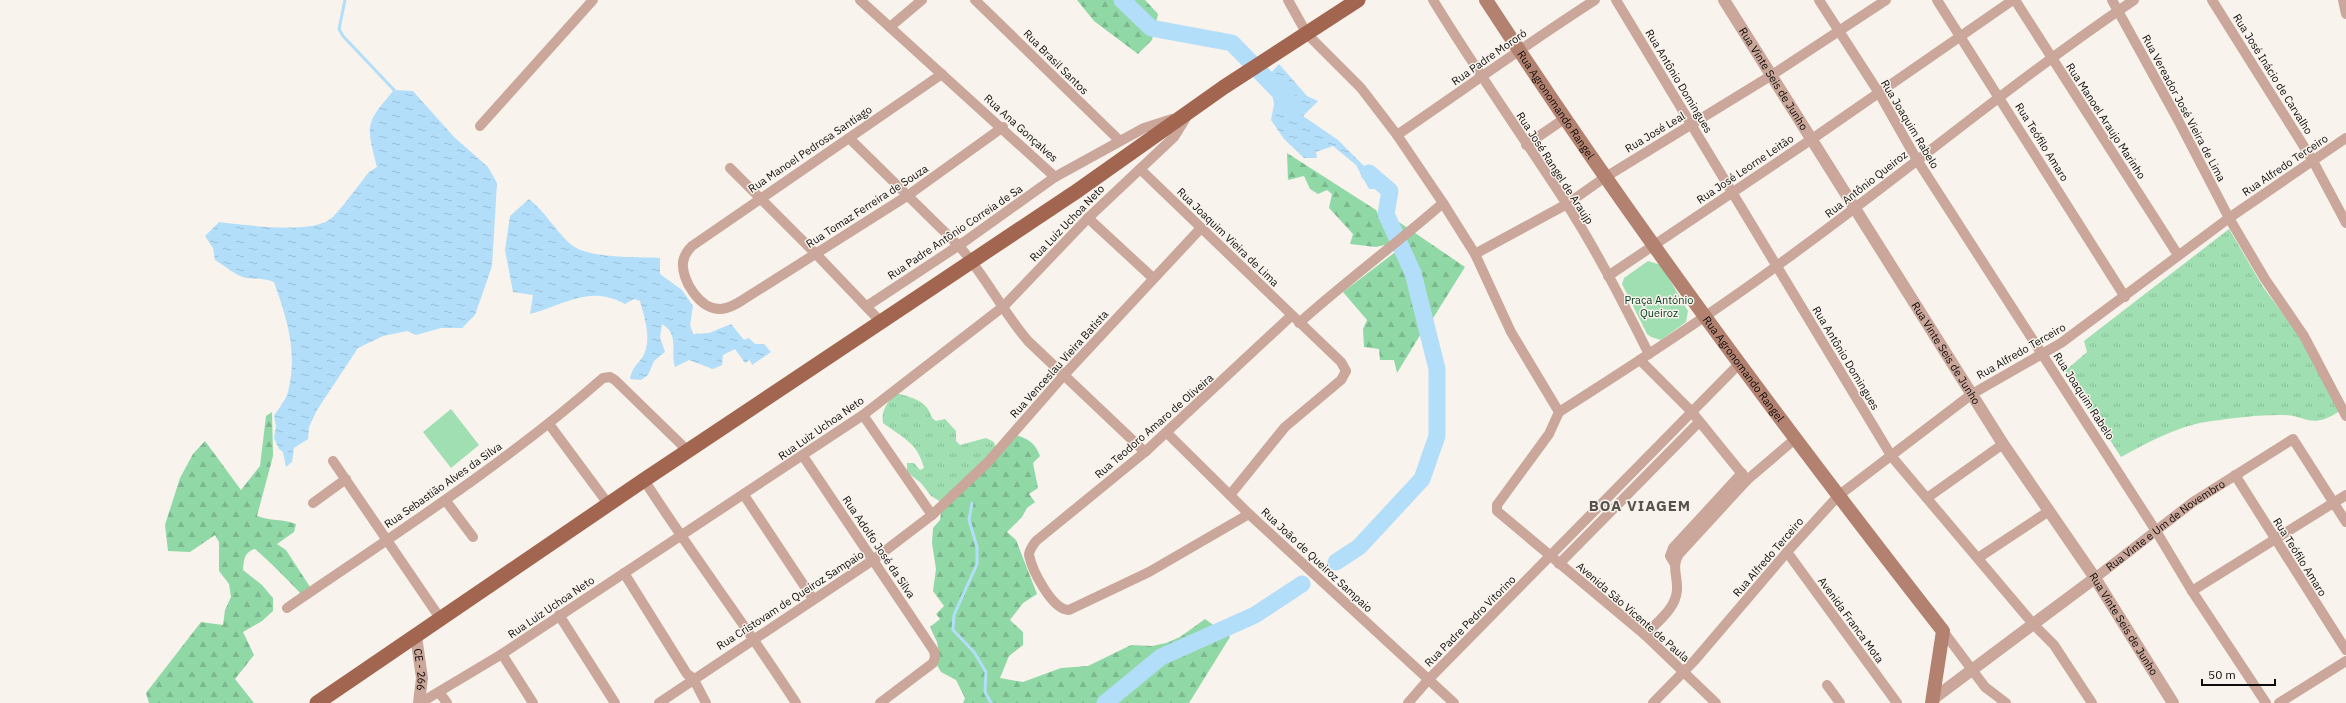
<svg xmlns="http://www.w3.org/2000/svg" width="2346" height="703" viewBox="0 0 2346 703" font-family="'IBM Plex Sans',sans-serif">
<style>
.grass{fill:url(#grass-tufts)}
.forest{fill:url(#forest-firs)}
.green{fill:#a0dfb2}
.water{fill:url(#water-ripples)}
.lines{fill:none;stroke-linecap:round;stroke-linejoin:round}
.stream{stroke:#b2defa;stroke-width:3}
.river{stroke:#b2defa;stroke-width:17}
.minor{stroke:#caa79a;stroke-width:10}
.tertiary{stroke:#caa79a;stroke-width:12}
.secondary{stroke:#b3816f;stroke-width:14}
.primary{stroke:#a26550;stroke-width:15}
.labels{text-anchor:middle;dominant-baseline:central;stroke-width:3;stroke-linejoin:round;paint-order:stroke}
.street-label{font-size:11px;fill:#0f0d0b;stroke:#f8f3ec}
.park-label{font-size:11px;fill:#003719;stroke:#f8f3ec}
.district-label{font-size:15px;font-weight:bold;letter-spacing:1px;fill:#57524c;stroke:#f8f3ec}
</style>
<defs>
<pattern id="grass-tufts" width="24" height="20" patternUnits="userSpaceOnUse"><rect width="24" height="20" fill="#a0dfb2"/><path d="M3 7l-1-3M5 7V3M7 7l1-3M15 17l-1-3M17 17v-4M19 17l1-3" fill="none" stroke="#89be98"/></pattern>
<pattern id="forest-firs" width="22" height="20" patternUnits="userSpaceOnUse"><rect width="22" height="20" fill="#91d8a7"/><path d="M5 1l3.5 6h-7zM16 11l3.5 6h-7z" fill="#7cb88e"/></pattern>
<pattern id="water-ripples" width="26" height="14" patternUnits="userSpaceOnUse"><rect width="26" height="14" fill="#b2defa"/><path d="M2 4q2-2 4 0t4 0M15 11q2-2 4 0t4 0" fill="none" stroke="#98bdd5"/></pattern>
</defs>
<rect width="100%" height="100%" fill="#f8f3ec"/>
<g class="grass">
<path d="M2229 229 2263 287 2301 338 2340 411C2308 431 2308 414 2279 415 2257 415 2234 418 2212 421 2179 425 2149 442 2121 457L2065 371 2087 352 2084 341Z"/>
<path d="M896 393C913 398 927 400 932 418L936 421 945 419 956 431V441L960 445 986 438 994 442 996 449 941 502 931 496 921 483 907 472V463H914L920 470 924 468C917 442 903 438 883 423 881 410 887 403 896 393Z"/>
</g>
<g class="forest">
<path d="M1077 0H1145L1158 14 1152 40 1138 54 1094 21Z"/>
<path d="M1287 153 1376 210 1393 243 1376 247 1350 244 1353 234 1329 208 1332 194 1327 190 1318 194 1310 189 1304 176 1288 180Z"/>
<path d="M1393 218 1465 267 1430 323 1419 275Z"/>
<path d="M1398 250 1409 275 1422 332 1397 373 1394 360H1380L1379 349 1364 347 1363 329 1367 320 1343 292Z"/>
<path d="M272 412 273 456 257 516C270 521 283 519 296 524L294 532 277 544 286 550 310 587 301 594C286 578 272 564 255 549 244 552 244 560 243 570L262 585 273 598V611L262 621 243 632 254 655 235 679 254 703H149L146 693 201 622 223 625 225 610 231 597 229 584 219 571V542L215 535 190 552 168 551 165 525 180 478 193 454 205 441 241 490 260 466 266 416Z"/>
<path d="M1016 435C1029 439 1035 443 1040 456L1033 463 1038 488 1029 494 1035 502 1027 508 1022 517 1007 532 1016 540 1037 594 1023 603 1010 620 1023 632V645L1009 656 1000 678 1023 682 1061 668 1088 666 1131 645 1152 646 1166 643 1180 637 1205 619 1230 637 1189 703H963L965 698 956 680 941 672 938 667 936 663 939 653 937 642 930 627 940 619 936 614 944 606 933 591 936 569 932 543 933 528 940 520 941 513Z"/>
</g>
<g class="green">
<path d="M1648 261 1661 265 1688 311 1686 322 1661 340 1651 337 1647 334 1622 284 1624 278Z"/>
<path d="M451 409 479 445 451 468 423 432Z"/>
</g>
<g class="water">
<path d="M1279 64 1307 96 1318 101 1303 116 1338 140 1391 193 1389 214 1380 189H1369L1356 165 1333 146 1316 152 1317 158H1304L1284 139 1271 120 1274 104 1272 94 1287 88 1269 75Z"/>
<path d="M394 90 413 91 454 137 488 167 497 183 492 266 475 315 462 328H441L416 335 407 331 383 336 358 348 317 410 309 427 308 439 294 448 292 462 286 467 283 452 279 449 274 438 276 426 274 416C278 409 286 400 288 392 298 352 287 319 274 282 264 278 256 279 246 278 236 276 224 265 215 260L213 248 205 236 219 222C244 225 308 234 329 220 339 213 360 183 369 172L377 167C366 124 365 124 394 90Z"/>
<path d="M529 199C546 213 553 227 568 242 585 260 635 256 660 258V274L682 290 693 306 690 325 693 334 709 333 731 324 744 340 749 338 755 344H764L771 352 752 365 750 360 745 363 735 349 723 355 722 365 713 369 689 360 675 367C670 351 680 335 662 324L660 337 665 352 654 361 648 375 641 380 630 379C633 364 641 363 645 352 651 336 644 316 640 301L634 299 625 304C590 284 564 305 530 314L533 295 513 292 505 250 510 216Z"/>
</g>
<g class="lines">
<g class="stream">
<path d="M345 0 339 29 343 36 394 90"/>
<path d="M972 503 969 520 977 547V564L954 615 953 630 974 652 986 672 985 692 991 703"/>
</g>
<g class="river">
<path d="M1122 0 1151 28 1232 43 1295 108"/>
<path d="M1336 562 1359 547 1422 479 1437 436V369L1413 273 1386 214 1390 191 1369 173"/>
<path d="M1105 703 1161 657 1255 615 1302 584"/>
</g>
<g class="minor">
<path d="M860 0 1055 177 1144 128 1172 119"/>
<path d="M975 0 1120 141"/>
<path d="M1288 0 1307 34 1361 88 1397 135 1443 203 1475 254 1511 332 1559 412C1633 365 1707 317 1778 265 1898 179 2011 83 2134 0"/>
<path d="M1433 0C1475 69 1522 135 1566 203 1597 251 1623 303 1649 354"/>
<path d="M1616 0 1892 457 2034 625 2054 645 2092 703"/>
<path d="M1819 0 1879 93 1917 160 2156 531 2192 591 2266 703"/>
<path d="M1937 0 2125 297"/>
<path d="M2015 0 2178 255"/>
<path d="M2112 0 2177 118 2229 218 2265 279 2304 336 2346 416"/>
<path d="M2212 0 2313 161 2346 223"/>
<path d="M2343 0 2346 14"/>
<path d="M890 27 922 0"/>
<path d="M942 74 692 246C688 250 684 255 683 262 681 280 700 310 721 309 728 308 735 305 741 301L907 196 1003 127"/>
<path d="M480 126 593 0"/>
<path d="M1397 135C1463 90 1528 43 1595 0"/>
<path d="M849 138 959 246C985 275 1002 311 1028 341L1145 452"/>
<path d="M1526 145 1564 119"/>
<path d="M730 168 816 254 880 321"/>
<path d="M1140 169 1341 362 1346 371 1341 380 1285 427 1230 495"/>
<path d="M1088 218 1153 278"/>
<path d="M1475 254 1567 204 1604 178 1772 75 1886 0"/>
<path d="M1608 276 1812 139 2013 0"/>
<path d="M867 306 964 242 1055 177"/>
<path d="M1299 323C1346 281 1396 244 1443 203"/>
<path d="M1640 360 1691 411 1747 480"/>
<path d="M1559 412 1549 434 1497 505V511L1645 635 1716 703"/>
<path d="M863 415 932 515"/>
<path d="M549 424 609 505"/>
<path d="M1167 433 1249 514 1454 703"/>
<path d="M803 456 934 651 935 657 933 663 880 703"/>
<path d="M333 461 440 618"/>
<path d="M2235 475 2346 650"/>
<path d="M644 480C693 556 747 627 796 703"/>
<path d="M744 495 813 599"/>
<path d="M1927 498 2003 444"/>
<path d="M446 501 473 537"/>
<path d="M313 503 346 479"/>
<path d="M1249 514 1149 572 1069 610C1052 610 1032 570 1029 555 1029 550 1033 545 1036 541L1145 452 1291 316"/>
<path d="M1787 552 1897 703"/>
<path d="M1978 558 2049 511"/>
<path d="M1559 564 1699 422"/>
<path d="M1675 564 1670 556 1673 548 1742 473"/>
<path d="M624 573 687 674 693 678 706 703"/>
<path id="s1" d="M2095 578 2193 502 2293 439 2346 522"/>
<path d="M2192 591 2346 495"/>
<path d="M287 608C395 534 505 464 603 378L610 377 615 380 688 451"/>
<path d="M559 615 615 703"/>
<path d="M1943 631 1985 687 2006 703"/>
<path d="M1645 635C1656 623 1676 609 1677 590 1678 576 1671 567 1679 554L1747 480 1795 439"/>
<path d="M502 654 533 703"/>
<path d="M1827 685 1840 703"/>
<path d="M439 692 447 703"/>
<path d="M420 703 502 654 863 415 1004 306 1088 218 1174 137 1187 116"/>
<path d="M659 703 873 560 932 515 988 462 1064 375 1201 228"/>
<path d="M1408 703 1428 680 1739 364"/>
<path d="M1653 703 1695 660 1787 552 1838 496 1972 394 2061 343 2229 218 2346 138"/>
<path d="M2279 703 2346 661"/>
</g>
<g class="tertiary">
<path id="s2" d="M1724 0 2003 444 2095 578 2173 703"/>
<path id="s3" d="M416 636 422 678 419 703"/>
<path d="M1933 699 2095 578"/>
</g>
<path class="secondary" id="s4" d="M1486 0C1628 218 1783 426 1943 631L1932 703"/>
<path class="primary" d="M317 703 644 480 1074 193 1224 87 1358 0"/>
</g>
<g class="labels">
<g class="street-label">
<text transform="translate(1489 57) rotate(-35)">Rua Padre Mororó</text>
<text transform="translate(1056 62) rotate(45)">Rua Brasil Santos</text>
<text transform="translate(2273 74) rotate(58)">Rua José Inácio de Carvalho</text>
<text stroke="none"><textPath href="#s2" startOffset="93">Rua Vinte Seis de Junho</textPath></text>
<text transform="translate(1679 81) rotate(59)">Rua Antônio Domingues</text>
<text stroke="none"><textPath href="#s4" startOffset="126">Rua Agronomando Rangel</textPath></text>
<text transform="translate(2184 108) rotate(62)">Rua Vereador José Vieira de Lima</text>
<text transform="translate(2106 121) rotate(57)">Rua Manoel Araujo Marinho</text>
<text transform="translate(1910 124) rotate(59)">Rua Joaquim Rabelo</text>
<text transform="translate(1021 128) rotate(42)">Rua Ana Gonçalves</text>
<text transform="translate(1655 132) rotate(-31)">Rua José Leal</text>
<text transform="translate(2042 142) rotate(58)">Rua Teófilo Amaro</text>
<text transform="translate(810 149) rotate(-34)">Rua Manoel Pedrosa Santiago</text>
<text transform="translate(2285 165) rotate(-34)">Rua Alfredo Terceiro</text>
<text transform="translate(1555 168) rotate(57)">Rua José Rangel de Araujp</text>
<text transform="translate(1745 169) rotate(-34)">Rua José Leorne Leitão</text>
<text transform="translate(1866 184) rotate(-38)">Rua Antônio Queiroz</text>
<text transform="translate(867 206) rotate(-33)">Rua Tomaz Ferreira de Souza</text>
<text transform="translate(1067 223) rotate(-46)">Rua Luiz Uchoa Neto</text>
<text transform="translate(955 232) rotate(-34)">Rua Padre Antônio Correia de Sa</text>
<text transform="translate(1228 237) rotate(44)">Rua Joaquim Vieira de Lima</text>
<text transform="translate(2021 351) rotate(-30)">Rua Alfredo Terceiro</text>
<text stroke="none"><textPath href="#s2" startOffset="417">Rua Vinte Seis de Junho</textPath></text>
<text transform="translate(1846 358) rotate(59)">Rua Antônio Domingues</text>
<text transform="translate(1059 364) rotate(-48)">Rua Venceslau Vieira Batista</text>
<text stroke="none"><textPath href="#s4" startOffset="450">Rua Agronomando Rangel</textPath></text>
<text transform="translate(2084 396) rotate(57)">Rua Joaquim Rabelo</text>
<text transform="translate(1154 426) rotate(-41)">Rua Teodoro Amaro de Oliveira</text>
<text transform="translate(821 428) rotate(-35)">Rua Luiz Uchoa Neto</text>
<text transform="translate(443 485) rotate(-35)">Rua Sebastião Alves da Silva</text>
<text stroke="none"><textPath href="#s1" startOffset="88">Rua Vinte e Um de Novembro</textPath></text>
<text transform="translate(879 547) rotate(56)">Rua Adolfo José da Silva</text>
<text transform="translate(1768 557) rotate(-49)">Rua Alfredo Terceiro</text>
<text transform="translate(2300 557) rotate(58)">Rua Teófilo Amaro</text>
<text transform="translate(1317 560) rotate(43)">Rua João de Queiroz Sampaio</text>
<text transform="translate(790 600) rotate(-33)">Rua Cristovam de Queiroz Sampaio</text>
<text transform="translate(551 607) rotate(-34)">Rua Luiz Uchoa Neto</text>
<text transform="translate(1633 612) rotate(41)">Avenida São Vicente de Paula</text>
<text transform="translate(1851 620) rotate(54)">Avenida Franca Mota</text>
<text transform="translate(1470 621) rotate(-45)">Rua Padre Pedro Vitorino</text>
<text stroke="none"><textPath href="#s2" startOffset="741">Rua Vinte Seis de Junho</textPath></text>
<text stroke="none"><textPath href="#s3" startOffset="34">CE - 266</textPath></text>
</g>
<g class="park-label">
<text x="1659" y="300">Praça António<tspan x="1659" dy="13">Queiroz</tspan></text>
</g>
<g class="district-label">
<text x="1640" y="505">BOA VIAGEM</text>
</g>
</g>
<path d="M2202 679v6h73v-6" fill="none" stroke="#0f0d0b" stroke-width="2"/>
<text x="2208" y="679" font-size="12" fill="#0f0d0b" stroke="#f8f3ec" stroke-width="3" paint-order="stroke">50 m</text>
</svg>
